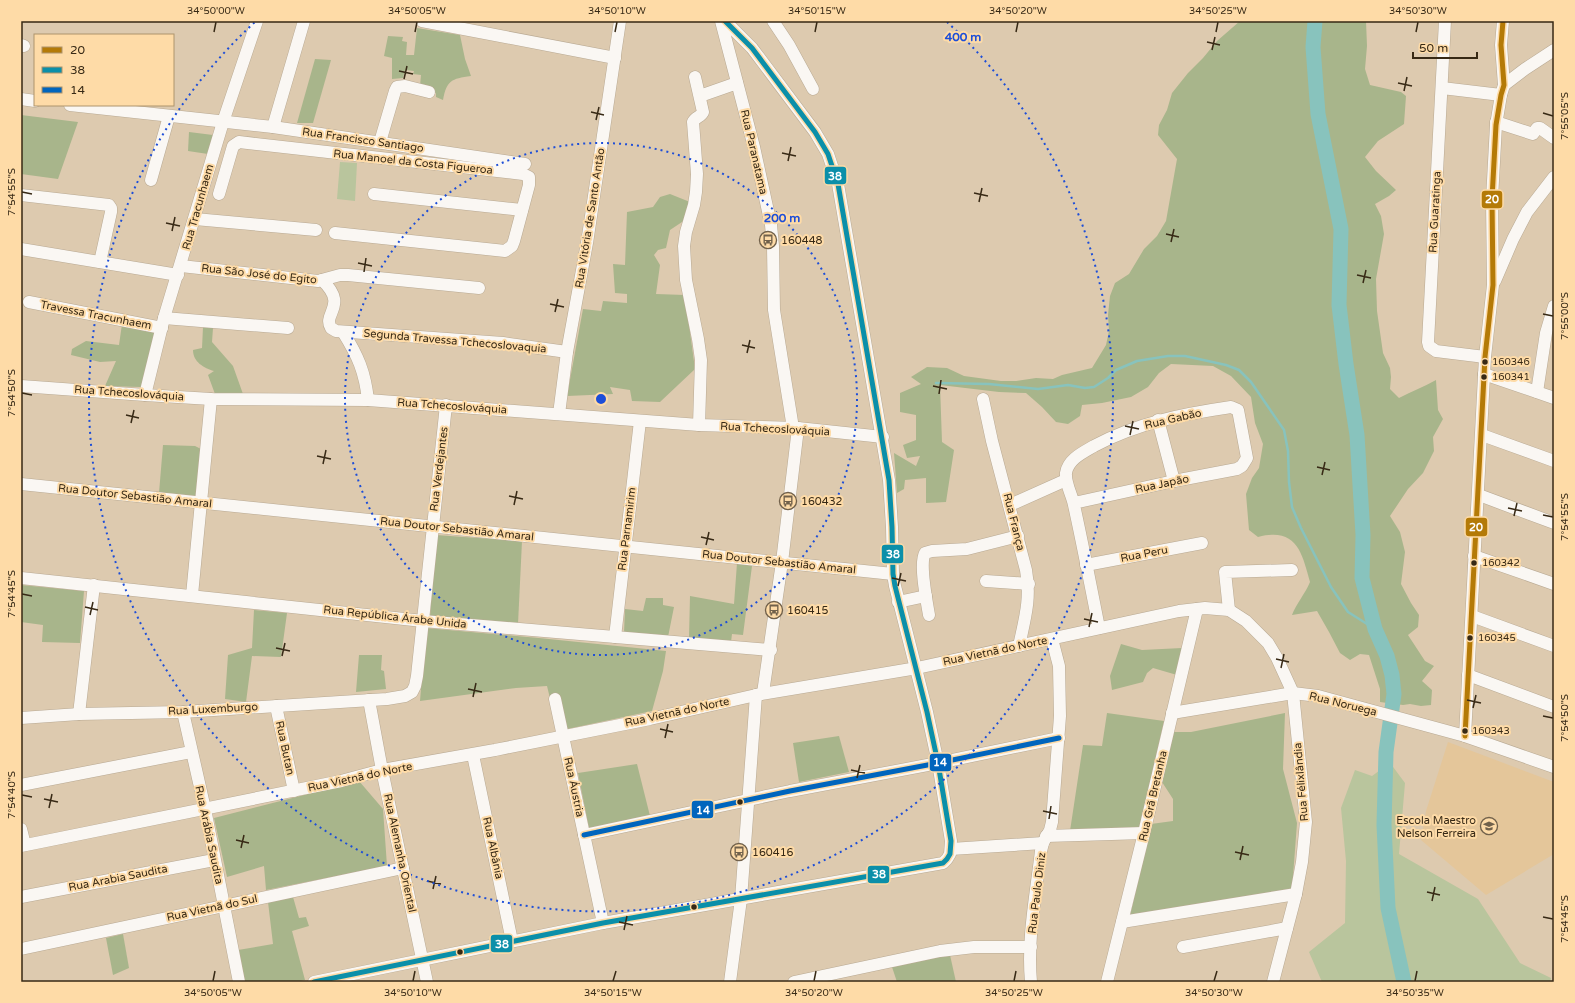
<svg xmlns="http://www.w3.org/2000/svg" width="1575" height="1003" viewBox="0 0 1575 1003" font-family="'Varela Round',sans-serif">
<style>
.built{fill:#e4c69a}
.green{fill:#b9c59d}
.forest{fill:#a8b58b}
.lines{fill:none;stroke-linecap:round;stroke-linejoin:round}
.stream{stroke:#88c3bd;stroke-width:2.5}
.river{stroke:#88c3bd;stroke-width:15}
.minor-casing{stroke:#b8a993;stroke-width:13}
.minor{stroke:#faf7f3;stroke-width:12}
.bus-1-casing{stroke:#fedba7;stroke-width:8}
.bus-2-casing{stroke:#fedba7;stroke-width:8}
.bus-3-casing{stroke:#fedba7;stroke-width:8}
.bus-1{stroke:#b47a07;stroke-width:5}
.bus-2{stroke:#0b8fa9;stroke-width:5}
.bus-3{stroke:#0065bd;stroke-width:5}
.ticks{fill:none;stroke:#372915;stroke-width:1.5}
.ring{fill:none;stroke:#1d4ed8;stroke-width:2;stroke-dasharray:2 4}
.bus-dot{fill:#372915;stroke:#fedba7;stroke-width:1.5}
.labels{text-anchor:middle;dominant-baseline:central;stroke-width:4;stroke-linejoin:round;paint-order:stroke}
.bus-label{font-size:10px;fill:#372915;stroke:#fedba7;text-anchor:start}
.street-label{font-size:11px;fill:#372915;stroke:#fedba7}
.poi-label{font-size:11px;fill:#372915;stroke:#fedba7;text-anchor:start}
.centre{fill:#1d4ed8;stroke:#fedba7;stroke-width:2}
.ring-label{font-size:12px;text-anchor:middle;font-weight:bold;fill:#1d4ed8;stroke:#fedba7;stroke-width:4;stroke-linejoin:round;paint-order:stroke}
.line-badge{stroke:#fedba7;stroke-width:1.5}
.badge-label{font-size:11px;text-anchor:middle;font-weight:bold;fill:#fff}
.neatline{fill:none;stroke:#372915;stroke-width:1.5}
.ticks-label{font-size:10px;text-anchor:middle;fill:#372915}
</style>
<rect width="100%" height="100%" fill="#ddcaaf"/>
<path class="built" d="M1448 742 1554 782V854L1486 895 1421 840 1426 811Z"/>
<g class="green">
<path d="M340 162 357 163 355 201 337 199Z"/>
<path d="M1389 704 1382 752 1405 783 1399 854 1478 899 1520 963 1551 978 1550 982H1322L1309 952 1345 923 1346 861 1341 808 1355 770 1372 776 1383 768 1381 753Z"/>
</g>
<g class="forest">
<path d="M1240 21H1366L1367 46 1365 69 1370 85 1401 92 1406 96 1404 124 1378 141 1365 157 1376 171 1396 190 1389 196 1375 204 1381 216 1384 234 1376 279 1377 311 1383 353 1390 368 1391 377 1390 389 1399 398C1412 391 1424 387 1436 380L1438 410 1443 419 1433 437 1434 451 1423 473 1408 489 1390 516 1400 532 1405 552 1401 584 1411 603 1419 615 1418 627 1408 635 1425 661 1434 666 1422 681 1432 690 1431 705 1421 706 1410 704 1403 705 1380 702V689L1369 655 1360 654 1350 660 1340 653 1329 632 1317 611 1292 615C1296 604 1305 594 1310 582 1302 553 1297 527 1258 537L1249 530 1246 494 1252 478 1259 468 1263 444 1255 423 1251 397 1231 376 1213 366 1171 364 1159 373 1148 387 1131 397 1102 403 1082 405 1080 416 1068 424 1056 422 1042 407 1026 393 999 392 940 385 942 442 954 450 946 502 926 503V478L905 480 904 489 897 493 894 453 916 466 920 456 907 458 903 445 916 440V415L900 412V393L921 384 911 377 927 367 947 368 964 376 1001 381H1016L1036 378 1053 379 1062 375 1092 368 1106 345 1109 331 1108 315 1110 296 1115 283 1129 274 1144 249 1157 236 1166 221 1177 159 1158 135 1159 125 1167 110 1172 93 1188 73 1203 58 1217 41Z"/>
<path d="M417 28 460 35 465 59 471 76C451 79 447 80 443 100L436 97V93L420 86 421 75 413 74 414 71 405 70 403 78 392 79V58L384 56 388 36 403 37 402 41 407 42 406 55H414Z"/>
<path d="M315 59 331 60 313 123H297Z"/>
<path d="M21 115 78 122 58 179 21 174Z"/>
<path d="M189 132 213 135 208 154 188 151Z"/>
<path d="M670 194 690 202 685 220 670 230 666 248 658 250 654 255 660 265 656 294 685 295 695 369 660 402 632 401 630 390 610 387 613 394 567 396 583 309 601 311 603 301 627 303V294L615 293 613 264 625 265 627 212 653 207 660 197Z"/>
<path d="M122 324 157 331 141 387 105 386 116 361 100 362 71 355 72 349 86 341 119 345Z"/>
<path d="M203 327 213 328 212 342 233 366 243 394H215L208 375 214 371C204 368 193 362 193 350L202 348Z"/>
<path d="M163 445 195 446 201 449 197 497 159 493Z"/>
<path d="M436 535 522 541 518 624 430 617Z"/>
<path d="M737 563 752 566 743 635 732 634 731 642 689 638 690 596 734 604Z"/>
<path d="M21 585 84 591 80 643 42 642 43 625 21 622Z"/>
<path d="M646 598H663V605L674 607 668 637 624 633 625 609 643 611Z"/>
<path d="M254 610 287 613 281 657 252 656 246 702 225 699 228 655 252 648Z"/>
<path d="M426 628 539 638 666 651 663 671 652 711 558 731 547 686 516 688 420 701Z"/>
<path d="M1121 644 1142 650 1182 648 1177 675 1153 668 1147 673 1143 682 1112 690 1110 676Z"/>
<path d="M359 655H382L381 670 384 671 386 689 356 692Z"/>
<path d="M1107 713 1164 721 1140 827 1070 831 1083 745 1102 746Z"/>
<path d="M1285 713 1283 769 1297 823 1292 890 1130 916 1151 824 1173 821V799L1162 782 1174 732H1191Z"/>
<path d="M839 736 849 772 799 782 793 743Z"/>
<path d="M637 764 650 816 589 828 578 773Z"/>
<path d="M359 781 383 809 387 866 266 890 264 866 227 877 214 818Z"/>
<path d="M293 897 299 918 306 917 309 926 292 931 305 980 296 982H244L238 950 273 944 268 902Z"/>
<path d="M123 934 129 968 113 975 106 938Z"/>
<path d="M950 955 956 982H897L892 967Z"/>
</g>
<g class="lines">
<path class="stream" d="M936 383 989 384 1038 389 1068 385 1085 388 1094 387 1108 378 1116 370 1137 361 1168 356H1185L1226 365 1239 370 1251 382 1284 430 1288 451 1289 482 1292 507 1301 528 1331 587 1348 612 1375 629"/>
<path class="river" d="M1315 21 1313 47 1318 114 1341 229 1339 305 1346 364 1357 435 1363 535 1362 578 1375 629 1387 656 1392 675 1394 694 1386 752 1384 825 1388 908 1404 982"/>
<g class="minor-casing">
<g id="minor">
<path d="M422 21 615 58"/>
<path d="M721 21 754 147 771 225 773 246 774 310 793 428"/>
<path d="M773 21 789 45 813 89"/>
<path d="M1445 21 1428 342 1429 346 1436 351 1485 357"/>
<path d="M21 45 24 46"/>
<path d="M695 77 703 112C701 117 695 117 693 122L697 174 696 192 694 205 686 232 684 246 686 280 698 339 701 360 699 425"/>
<path d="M1504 85 1525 69 1554 50"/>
<path d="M1442 88 1501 95"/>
<path d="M700 96 737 83"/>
<path d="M21 99 35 101"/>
<path d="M70 105 273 127 525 164"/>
<path d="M1496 122 1533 134 1537 128H1540L1554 138"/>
<path d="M273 127 304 21"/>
<path d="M380 142 395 91 397 87 405 86 429 92"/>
<path d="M151 180 169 116"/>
<path d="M219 194 233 146 239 142 523 174 529 177V185L514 241 512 246 505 251 335 233"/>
<path d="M374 194 522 210"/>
<path d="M21 195 109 205 111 208V212L100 262"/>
<path d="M195 219 316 230"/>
<path d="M21 249 178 275"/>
<path d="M181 266 318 281 340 275H348L479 288"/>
<path d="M322 280C349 306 322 313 331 328L336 331 503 343 567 352"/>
<path d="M1495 281 1513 239 1527 212 1554 177"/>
<path d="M29 302 162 328"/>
<path d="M164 318 288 328"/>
<path d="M343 332C358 356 365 372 368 400"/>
<path d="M1484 374 1554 398"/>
<path d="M21 386 145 395 211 399 368 400 699 425 798 428 883 437"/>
<path d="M1537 392 1546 333 1554 306"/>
<path d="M145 395 164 318 223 122 257 21"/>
<path d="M983 399 992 441 1026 570C1031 599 1025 618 1019 646"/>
<path d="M559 414 567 352 587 243 620 21"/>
<path d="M1158 420 1174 481"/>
<path d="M1482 435 1554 461"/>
<path d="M21 484 893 574"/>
<path d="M1479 495 1554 523"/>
<path d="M1074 503 1174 481 1237 469 1242 466 1247 458 1238 410 1231 407C1183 414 1137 423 1094 446 1084 452 1068 459 1066 473 1065 483 1072 495 1074 505 1083 546 1091 587 1099 628"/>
<path d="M1010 505 1066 480"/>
<path d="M1474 556 1554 584"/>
<path d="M1086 565 1202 543"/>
<path d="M21 578 423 621 771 650"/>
<path d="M986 581 1029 584"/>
<path d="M192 595 211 399"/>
<path d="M898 602 926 596"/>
<path d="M1229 610 1225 572 1292 570"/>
<path d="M929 615C927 603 919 564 925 553L932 551 967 549 1018 536"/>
<path d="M1472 616 1554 646"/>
<path d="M615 637 640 421"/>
<path d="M1468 675 1554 707"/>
<path d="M763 693 782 562 798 428"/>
<path d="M555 699 603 923"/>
<path d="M369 700 382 770 427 982"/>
<path d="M276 706 294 791"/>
<path d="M183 712 205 809 239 982"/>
<path d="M1172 713 1293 693 1318 696 1465 736 1554 767"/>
<path d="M79 714 94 585"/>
<path d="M21 718 79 714 183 712 387 699 405 696 412 692 415 686 417 676 446 405"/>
<path d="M1465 736 1485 357 1493 285 1492 199 1496 125 1501 95 1504 85 1501 45 1503 21"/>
<path d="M473 755 512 941"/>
<path d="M21 785 191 752"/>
<path d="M21 829 25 845"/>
<path d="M584 835 790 791 938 763 1059 738"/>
<path d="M1046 836 1144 833"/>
<path d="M21 846 341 781 382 770 495 750 650 719 756 695 917 668 1179 611 1205 608 1229 610 1246 621 1268 643 1277 658 1293 693 1306 822 1302 862 1296 894 1273 982"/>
<path d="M951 849 1043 843"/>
<path d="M21 897 214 860"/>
<path d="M1122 922 1296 894"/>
<path d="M1183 947 1287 928"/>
<path d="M21 949 403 868"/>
<path d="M314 982 603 923 943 863 947 859 950 854 951 841 938 763 927 712 895 586 893 574 892 527 889 480 838 184 828 154 815 132 752 48 725 21"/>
<path d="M730 982 741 899 756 695"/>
<path d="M794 982 940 951 974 947H1031"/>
<path d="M1031 982C1027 939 1036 894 1041 851L1043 843 1050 830 1052 822 1060 716 1059 666 1052 639"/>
<path d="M1107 982 1144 833 1197 609"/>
</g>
</g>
<use href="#minor" class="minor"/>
<g class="bus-1-casing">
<path id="bus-1" d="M1465 736 1485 357 1493 285 1492 199 1496 125 1501 95 1504 85 1501 45 1503 21"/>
</g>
<g class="bus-2-casing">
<path id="bus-2" d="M314 982 603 923 943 863 947 859 950 854 951 841 938 763 927 712 895 586 893 574 892 527 889 480 838 184 828 154 815 132 752 48 725 21"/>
</g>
<g class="bus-3-casing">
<path id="bus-3" d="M584 835 790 791 938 763 1059 738"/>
</g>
<use href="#bus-1" class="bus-1"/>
<use href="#bus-2" class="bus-2"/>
<use href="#bus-3" class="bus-3"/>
</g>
<path class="ticks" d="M214 32 216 22M415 32 417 22M615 32 617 22M815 32 817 22M1016 32 1018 22M1216 32 1218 22M1416 32 1418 22M1207 42 1220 45M1212 50 1215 37M399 71 413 74M404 79 407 66M1398 83 1412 86M1404 91 1407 77M591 112 604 115M1543 113 1553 116M596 120 599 107M782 153 796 156M788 161 791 147M22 192 32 194M974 193 988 196M979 202 982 188M166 223 180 226M172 231 175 217M1166 234 1179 237M1171 242 1174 229M358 263 372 266M364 272 366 258M1357 275 1371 278M1363 283 1366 270M550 304 564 307M555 312 558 299M1543 314 1553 316M742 345 755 348M747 353 750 340M933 386 947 389M22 393 32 395M939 394 941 380M126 415 139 418M131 423 134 410M1125 426 1139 429M1130 435 1133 421M317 456 331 459M323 464 326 450M1317 467 1330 470M1322 475 1325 462M509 496 523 499M514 505 517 491M1508 508 1522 511M1543 515 1553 517M1514 516 1517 503M701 537 714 540M706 545 709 532M892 578 906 581M898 586 901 573M22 594 32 596M85 607 98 610M90 615 93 602M1084 619 1098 622M1089 627 1092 613M276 648 290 651M282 656 285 643M1276 659 1289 662M1281 668 1284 654M468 689 482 692M473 697 476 683M1467 700 1481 703M1473 708 1476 695M1543 716 1553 718M660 729 673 732M665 738 668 724M851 770 865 773M857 778 860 765M22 795 32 797M44 799 58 802M49 808 52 794M1043 811 1057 814M1049 819 1051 806M236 840 249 843M241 848 244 835M1235 852 1249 855M1240 860 1243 846M427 881 441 884M433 889 436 876M1427 892 1440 895M1432 901 1435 887M1543 917 1553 919M619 922 633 925M624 930 627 916M213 981 215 971M413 981 415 971M613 981 616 971M814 981 816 971M1014 981 1016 971M1214 981 1217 971M1415 981 1417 971"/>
<g class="ring">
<circle cx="601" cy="399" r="256"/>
<path d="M947 22A512 512 0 1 1 255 22"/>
</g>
<defs>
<g id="bus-ring" transform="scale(0.9)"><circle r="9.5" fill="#fedba7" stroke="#71614b" stroke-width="1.5"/><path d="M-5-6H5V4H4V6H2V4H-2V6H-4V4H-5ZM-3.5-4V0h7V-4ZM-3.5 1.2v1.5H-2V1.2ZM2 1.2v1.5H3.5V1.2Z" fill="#71614b"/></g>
<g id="school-ring" transform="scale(0.9)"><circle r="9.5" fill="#fedba7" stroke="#71614b" stroke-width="1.5"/><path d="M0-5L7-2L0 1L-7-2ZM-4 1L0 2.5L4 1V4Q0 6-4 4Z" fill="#71614b"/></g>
</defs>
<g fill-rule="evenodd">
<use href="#bus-ring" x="768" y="240"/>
<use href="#bus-ring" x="788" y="501"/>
<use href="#bus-ring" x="774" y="610"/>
<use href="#school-ring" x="1489" y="826"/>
<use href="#bus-ring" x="739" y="852"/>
</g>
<g class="bus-dot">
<circle cx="1485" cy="362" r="3.5"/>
<circle cx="1484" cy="377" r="3.5"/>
<circle cx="1474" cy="563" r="3.5"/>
<circle cx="1470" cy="638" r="3.5"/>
<circle cx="1465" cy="731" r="3.5"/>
<circle cx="740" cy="802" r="3.5"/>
<circle cx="694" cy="907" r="3.5"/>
<circle cx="460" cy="952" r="3.5"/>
</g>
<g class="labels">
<g class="bus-label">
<text x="1492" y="362">160346</text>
<text x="1492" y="377">160341</text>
<text x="1482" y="563">160342</text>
<text x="1478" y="638">160345</text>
<text x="1472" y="731">160343</text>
</g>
<g class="street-label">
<text transform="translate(363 140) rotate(8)">Rua Francisco Santiago</text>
<text transform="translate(754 152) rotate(77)">Rua Paranatama</text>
<text transform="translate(413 162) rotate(6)">Rua Manoel da Costa Figueroa</text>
<text transform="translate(198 207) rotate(-74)">Rua Tracunhaem</text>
<text transform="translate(1435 212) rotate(-87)">Rua Guaratinga</text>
<text transform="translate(590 218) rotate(-81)">Rua Vitória de Santo Antão</text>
<text transform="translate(259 274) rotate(6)">Rua São José do Egito</text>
<text transform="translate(96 315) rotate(11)">Travessa Tracunhaem</text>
<text transform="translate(455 341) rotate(5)">Segunda Travessa Tchecoslovaquia</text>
<text transform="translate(129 393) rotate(4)">Rua Tchecoslováquia</text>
<text transform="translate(452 406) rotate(4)">Rua Tchecoslováquia</text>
<text transform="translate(1173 419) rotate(-13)">Rua Gabão</text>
<text transform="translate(775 429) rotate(3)">Rua Tchecoslováquia</text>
<text transform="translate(439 469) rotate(-83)">Rua Verdejantes</text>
<text transform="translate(1162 484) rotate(-12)">Rua Japão</text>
<text transform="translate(135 496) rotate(6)">Rua Doutor Sebastião Amaral</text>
<text transform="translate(1014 522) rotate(76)">Rua França</text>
<text transform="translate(457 529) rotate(6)">Rua Doutor Sebastião Amaral</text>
<text transform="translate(627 529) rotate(-83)">Rua Parnamirim</text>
<text transform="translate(1144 554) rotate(-11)">Rua Peru</text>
<text transform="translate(779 562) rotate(6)">Rua Doutor Sebastião Amaral</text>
<text transform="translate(395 617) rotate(6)">Rua República Árabe Unida</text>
<text transform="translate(995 651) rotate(-12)">Rua Vietnã do Norte</text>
<text transform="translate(1343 704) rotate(14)">Rua Noruega</text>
<text transform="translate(213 709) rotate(-3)">Rua Luxemburgo</text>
<text transform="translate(677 712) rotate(-12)">Rua Vietnã do Norte</text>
<text transform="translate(285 748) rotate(78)">Rua Butan</text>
<text transform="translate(360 777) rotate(-12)">Rua Vietnã do Norte</text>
<text transform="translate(1301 782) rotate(-95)">Rua Félixlândia</text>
<text transform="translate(574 787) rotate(78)">Rua Áustria</text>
<text transform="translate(1153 796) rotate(-77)">Rua Grã Bretanha</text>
<text transform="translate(209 835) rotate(78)">Rua Arábia Saudita</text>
<text transform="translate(493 848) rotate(78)">Rua Albânia</text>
<text transform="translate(400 853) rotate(78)">Rua Alemanha Oriental</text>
<text transform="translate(118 878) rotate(-11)">Rua Arabia Saudita</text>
<text transform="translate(1037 893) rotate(-83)">Rua Paulo Diniz</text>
<text transform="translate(212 908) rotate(-12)">Rua Vietnã do Sul</text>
</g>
<g class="poi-label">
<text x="781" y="240">160448</text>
<text x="801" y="501">160432</text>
<text x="787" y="610">160415</text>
<text x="1476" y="820" text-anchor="end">Escola Maestro<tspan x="1476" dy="13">Nelson Ferreira</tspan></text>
<text x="752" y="852">160416</text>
</g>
</g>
<circle cx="601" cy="399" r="6" class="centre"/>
<g class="ring-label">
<text x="963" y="41">400 m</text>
<text x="782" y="222">200 m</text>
</g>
<g class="line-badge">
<rect x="824" y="166" width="23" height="19" rx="4" fill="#0b8fa9"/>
<rect x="1481" y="190" width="22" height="19" rx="4" fill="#b47a07"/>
<rect x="1465" y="517" width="23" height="20" rx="4" fill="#b47a07"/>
<rect x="881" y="544" width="23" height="20" rx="4" fill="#0b8fa9"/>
<rect x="929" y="753" width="23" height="19" rx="4" fill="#0065bd"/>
<rect x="691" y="800" width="23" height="19" rx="4" fill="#0065bd"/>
<rect x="867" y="865" width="23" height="19" rx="4" fill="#0b8fa9"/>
<rect x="490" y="934" width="23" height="19" rx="4" fill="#0b8fa9"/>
</g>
<g class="badge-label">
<text x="835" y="180">38</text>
<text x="1492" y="203">20</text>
<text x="1476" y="531">20</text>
<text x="893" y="558">38</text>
<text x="940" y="766">14</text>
<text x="703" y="814">14</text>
<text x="879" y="878">38</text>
<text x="502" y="948">38</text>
</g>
<rect width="1575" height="1003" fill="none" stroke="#fedba7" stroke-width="44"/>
<rect x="34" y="34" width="140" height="72" fill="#fedba7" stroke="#ae946d"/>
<rect x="42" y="47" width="20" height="6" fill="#b47a07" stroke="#ae946d"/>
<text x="70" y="54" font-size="12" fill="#372915">20</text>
<rect x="42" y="67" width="20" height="6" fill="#0b8fa9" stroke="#ae946d"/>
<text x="70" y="74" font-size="12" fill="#372915">38</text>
<rect x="42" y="87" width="20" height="6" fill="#0065bd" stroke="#ae946d"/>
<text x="70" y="94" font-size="12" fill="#372915">14</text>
<path d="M1413 52v6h64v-6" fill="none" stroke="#372915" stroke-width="2"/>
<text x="1419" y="52" font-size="12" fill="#372915" stroke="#fedba7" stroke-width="3" paint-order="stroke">50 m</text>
<rect x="22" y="22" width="1531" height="959" class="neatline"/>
<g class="ticks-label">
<text x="216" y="14">34°50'00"W</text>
<text x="417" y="14">34°50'05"W</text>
<text x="617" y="14">34°50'10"W</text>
<text x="817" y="14">34°50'15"W</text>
<text x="1018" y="14">34°50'20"W</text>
<text x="1218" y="14">34°50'25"W</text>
<text x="1418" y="14">34°50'30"W</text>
<text transform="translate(1564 116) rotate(-90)" y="4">7°55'05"S</text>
<text transform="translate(11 192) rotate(-90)" y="4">7°54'55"S</text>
<text transform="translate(1564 316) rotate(-90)" y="4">7°55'00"S</text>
<text transform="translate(11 393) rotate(-90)" y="4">7°54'50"S</text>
<text transform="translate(1564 517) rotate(-90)" y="4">7°54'55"S</text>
<text transform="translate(11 594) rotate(-90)" y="4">7°54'45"S</text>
<text transform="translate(1564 718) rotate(-90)" y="4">7°54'50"S</text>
<text transform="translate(11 795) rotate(-90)" y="4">7°54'40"S</text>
<text transform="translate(1564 919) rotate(-90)" y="4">7°54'45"S</text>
<text x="213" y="996">34°50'05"W</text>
<text x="413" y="996">34°50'10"W</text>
<text x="613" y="996">34°50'15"W</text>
<text x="814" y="996">34°50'20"W</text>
<text x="1014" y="996">34°50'25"W</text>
<text x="1214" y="996">34°50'30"W</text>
<text x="1415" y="996">34°50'35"W</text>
</g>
</svg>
